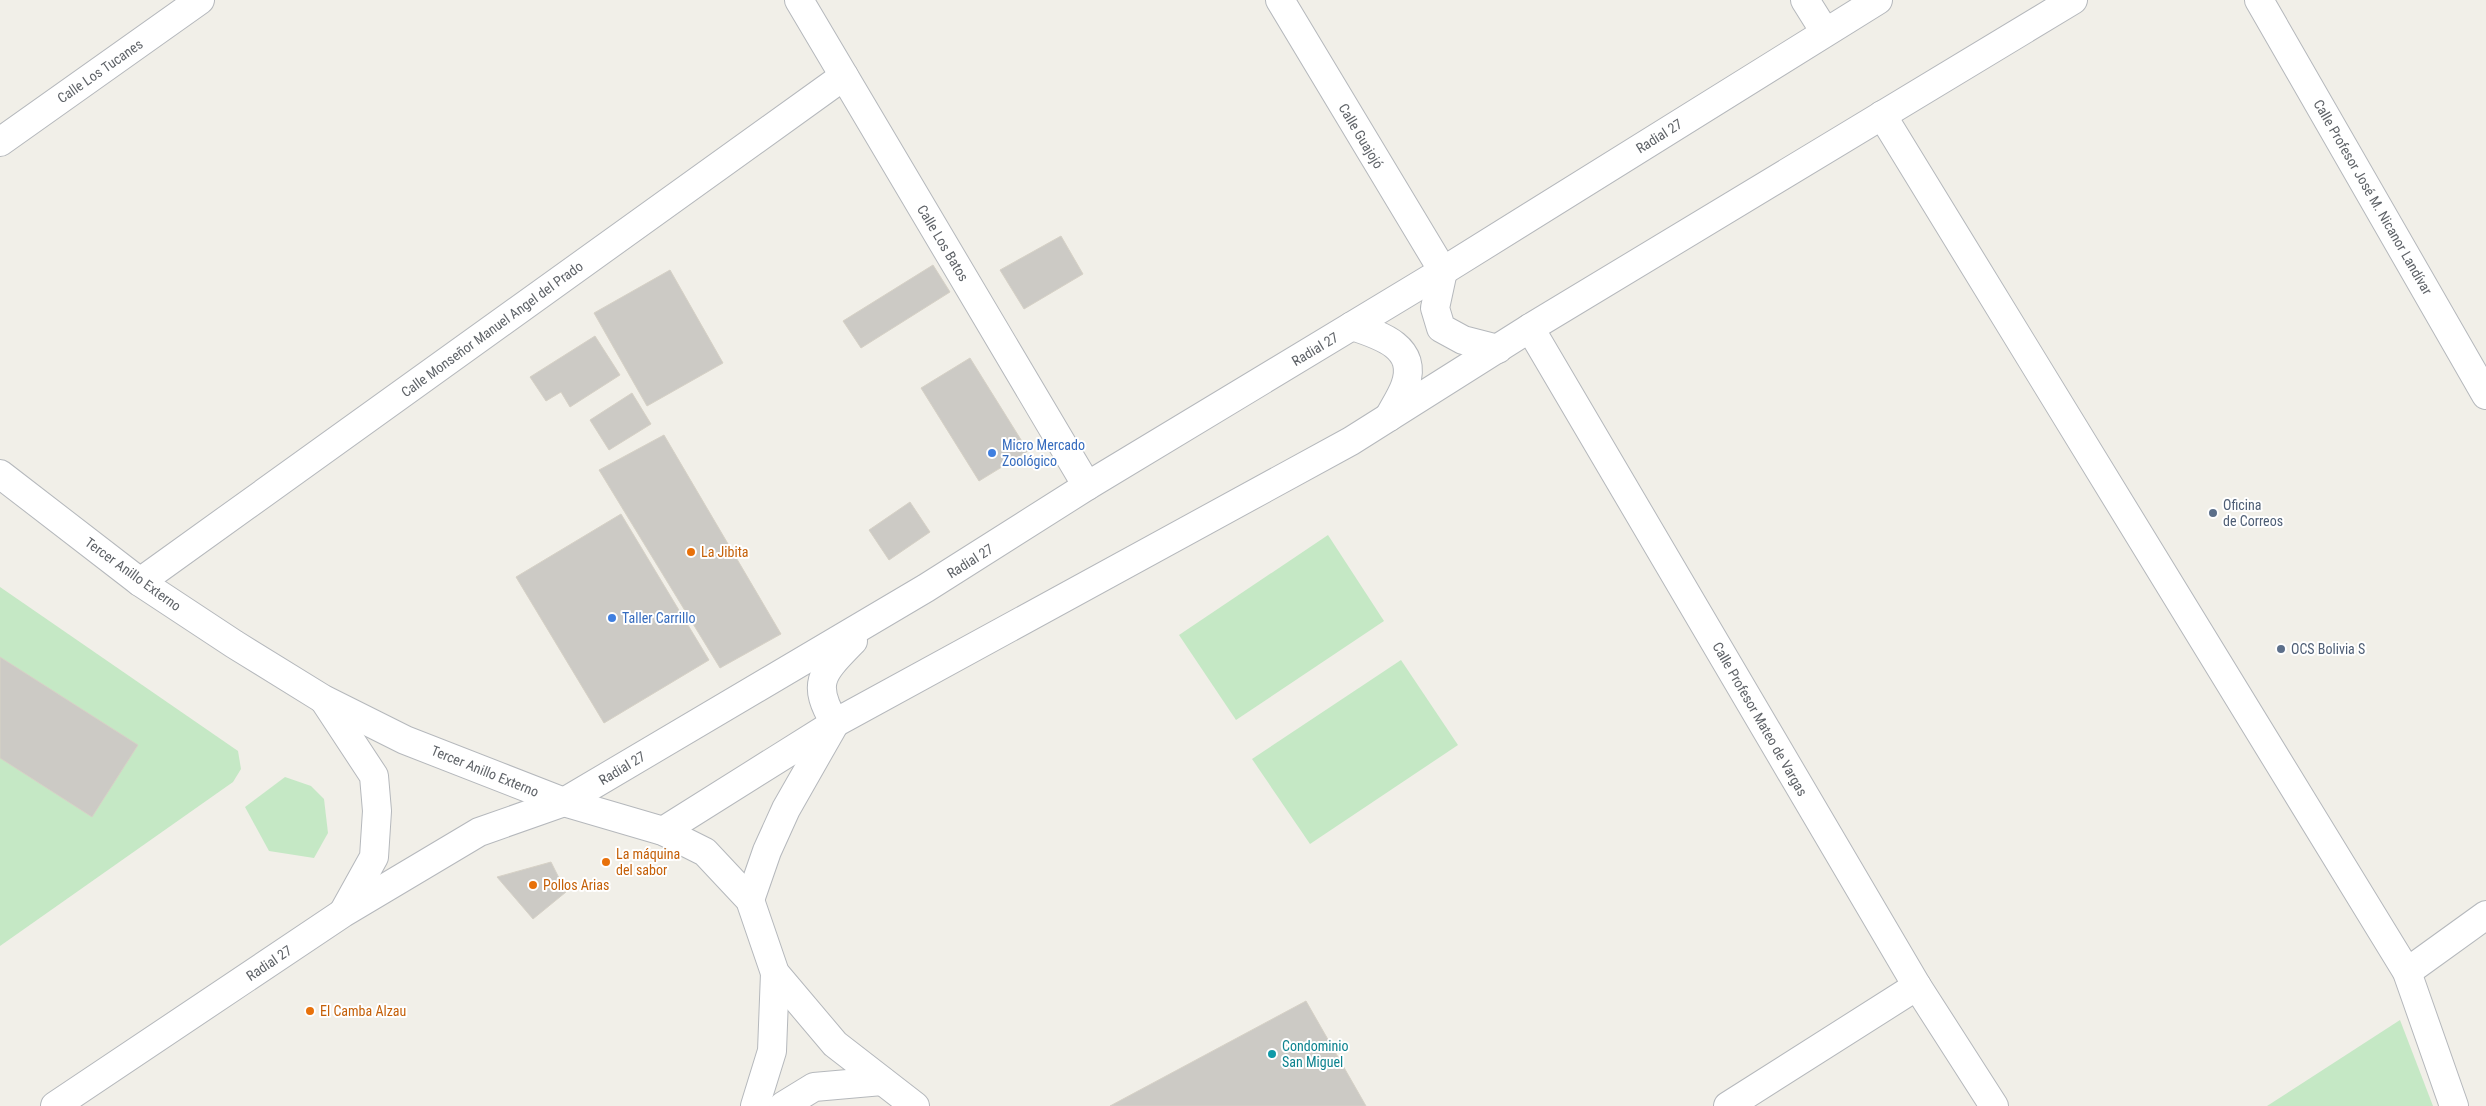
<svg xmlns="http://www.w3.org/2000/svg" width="2486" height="1106" viewBox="0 0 2486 1106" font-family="'Roboto Condensed',sans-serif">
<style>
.green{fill:#c5e8c5}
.building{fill:#cccac5;stroke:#d6d1c6}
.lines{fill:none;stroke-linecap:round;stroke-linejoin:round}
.minor-casing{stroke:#b5b8bc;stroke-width:30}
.tertiary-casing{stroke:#b5b8bc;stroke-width:30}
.minor{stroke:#fff;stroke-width:28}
.tertiary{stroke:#fff;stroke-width:28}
.shop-dot{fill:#3f7fe0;stroke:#fff;stroke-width:2}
.service-dot{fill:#5c6f8a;stroke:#fff;stroke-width:2}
.food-dot{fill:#e8710a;stroke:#fff;stroke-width:2}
.culture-dot{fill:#0f9aa8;stroke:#fff;stroke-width:2}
.labels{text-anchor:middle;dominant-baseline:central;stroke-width:4;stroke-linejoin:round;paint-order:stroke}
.street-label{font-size:14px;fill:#5f6368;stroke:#fff}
.shop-label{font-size:14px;fill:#366cbe;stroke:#fff;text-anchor:start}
.service-label{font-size:14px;fill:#4e5e75;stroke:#fff;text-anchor:start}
.food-label{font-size:14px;fill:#c56008;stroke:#fff;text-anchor:start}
.culture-label{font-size:14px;fill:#0d838f;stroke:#fff;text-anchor:start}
</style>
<rect width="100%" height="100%" fill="#f1efe8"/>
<g class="green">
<path d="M1328 535 1384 621 1236 720 1179 635Z"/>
<path d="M0 587 238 751 241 769 233 782 0 946Z"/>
<path d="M1401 660 1458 745 1310 844 1252 759Z"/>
<path d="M285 777 311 786 324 799 328 833 314 858 269 851 245 807Z"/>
<path d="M2400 1020 2433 1106H2267Z"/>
</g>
<g class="building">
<path d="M1061 236 1083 274 1024 309 1000 270Z"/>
<path d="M933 265 950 292 861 348 843 321Z"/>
<path d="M670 270 723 363 647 406 594 313Z"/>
<path d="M595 336 620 375 570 407 561 392 546 401 530 377Z"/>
<path d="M970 358 1028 451 979 481 921 388Z"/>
<path d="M632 393 651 424 609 450 590 420Z"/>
<path d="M664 435 781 634 720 668 599 470Z"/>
<path d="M910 502 930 532 889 560 869 530Z"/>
<path d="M621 514 709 660 604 723 516 577Z"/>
<path d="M0 657 138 745 92 817 0 758Z"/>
<path d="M551 862 566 892 533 919 497 877Z"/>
<path d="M1306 1001 1366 1106H1110Z"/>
</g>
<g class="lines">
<g class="minor-casing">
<g id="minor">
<path d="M799 0 1087 486"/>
<path d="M1280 0 1443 271"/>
<path d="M1805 0 1825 32"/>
<path d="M2259 0 2486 395"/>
<path d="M1882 115 2407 972 2454 1106"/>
<path d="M0 142 200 0"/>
<path d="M1530 328 1917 986 1994 1106"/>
<path d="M140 582 844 76"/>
<path d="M2407 972 2486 915"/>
<path d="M1728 1106 1917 986"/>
</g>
</g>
<g class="tertiary-casing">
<g id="tertiary">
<path d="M1443 271 1435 308 1441 328 1463 340 1498 349"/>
<path d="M1352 326C1380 335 1419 347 1405 386 1401 397 1394 407 1389 417"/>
<path d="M0 474 140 582 234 644 323 699 405 740 564 802 663 831 705 852 750 900 775 973 835 1044 915 1106"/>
<path d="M324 700 374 776 377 811 374 857 344 911"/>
<path d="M663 831 835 723 1351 441 1530 328 2073 0"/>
<path d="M750 900 767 851 786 809 835 723C810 682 823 672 853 641"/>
<path d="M55 1106 343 913 479 832 564 802 926 588 1087 486 1443 271 1878 0"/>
<path d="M755 1106 772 1051 775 973"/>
<path d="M783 1106 814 1087 882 1081"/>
</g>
</g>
<use href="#minor" class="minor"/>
<use href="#tertiary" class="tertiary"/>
</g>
<g class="shop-dot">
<circle cx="992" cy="453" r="5"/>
<circle cx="612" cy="618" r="5"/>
</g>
<g class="service-dot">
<circle cx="2213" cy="513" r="5"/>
<circle cx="2281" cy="649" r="5"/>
</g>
<g class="food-dot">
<circle cx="691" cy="552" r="5"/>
<circle cx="606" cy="862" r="5"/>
<circle cx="533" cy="885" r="5"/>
<circle cx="310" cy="1011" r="5"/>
</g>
<circle class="culture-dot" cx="1272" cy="1054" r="5"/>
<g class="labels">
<g class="street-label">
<text transform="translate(100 71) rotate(-35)">Calle Los Tucanes</text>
<text transform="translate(1361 136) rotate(59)">Calle Guajojó</text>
<text transform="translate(1659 136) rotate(-32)">Radial 27</text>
<text transform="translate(2373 197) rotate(60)">Calle Profesor José M. Nicanor Landívar</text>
<text transform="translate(943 243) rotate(59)">Calle Los Batos</text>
<text transform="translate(492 329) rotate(-36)">Calle Monseñor Manuel Angel del Prado</text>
<text transform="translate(1315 349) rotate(-31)">Radial 27</text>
<text transform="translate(970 561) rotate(-32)">Radial 27</text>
<text transform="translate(133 574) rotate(36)">Tercer Anillo Externo</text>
<text transform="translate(1760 719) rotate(60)">Calle Profesor Mateo de Vargas</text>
<text transform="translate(622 768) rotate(-31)">Radial 27</text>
<text transform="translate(485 771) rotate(22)">Tercer Anillo Externo</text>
<text transform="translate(269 963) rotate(-34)">Radial 27</text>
</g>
<g class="shop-label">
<text x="1002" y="445">Micro Mercado<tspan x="1002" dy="16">Zoológico</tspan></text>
<text x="622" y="618">Taller Carrillo</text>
</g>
<g class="service-label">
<text x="2223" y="505">Oficina<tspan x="2223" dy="16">de Correos</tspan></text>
<text x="2291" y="649">OCS Bolivia S</text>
</g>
<g class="food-label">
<text x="701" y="552">La Jibita</text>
<text x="616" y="854">La máquina<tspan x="616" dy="16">del sabor</tspan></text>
<text x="543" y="885">Pollos Arias</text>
<text x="320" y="1011">El Camba Alzau</text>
</g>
<g class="culture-label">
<text x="1282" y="1046">Condominio<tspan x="1282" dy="16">San Miguel</tspan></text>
</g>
</g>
</svg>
